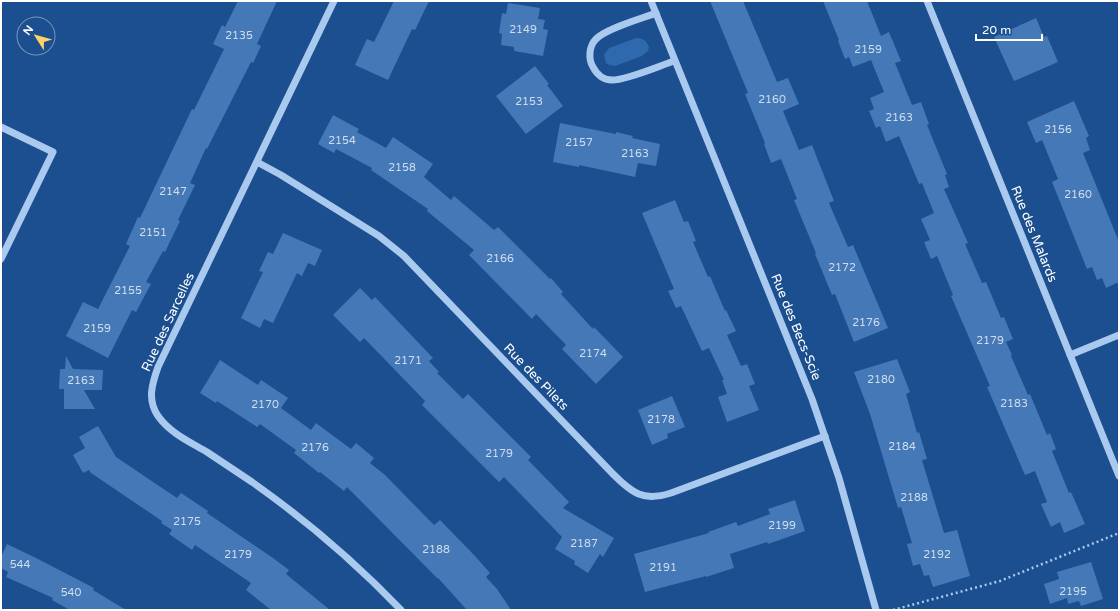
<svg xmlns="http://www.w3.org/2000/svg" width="1120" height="611" viewBox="0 0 1120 611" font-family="'Varela Round',sans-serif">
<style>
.green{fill:#2e69ad}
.building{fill:#4478b7}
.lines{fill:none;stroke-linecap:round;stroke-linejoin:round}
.path{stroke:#a9c9ee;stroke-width:2.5;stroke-dasharray:2 3;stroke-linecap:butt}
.minor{stroke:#a9c9ee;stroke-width:7}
.labels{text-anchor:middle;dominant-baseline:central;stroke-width:3.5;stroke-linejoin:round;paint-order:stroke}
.number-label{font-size:11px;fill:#d0dded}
.street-label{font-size:13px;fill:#fff;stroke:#1b4f8f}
</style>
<rect width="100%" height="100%" fill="#1b4f8f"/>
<path class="green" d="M636 38C643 38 646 40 649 47L648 51 642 56 615 66 609 65 606 63 604 55 609 48Z"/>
<g class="building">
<path d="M238 1H277L257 44 261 46 253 63 251 62 207 149 206 148 190 183 195 185 178 220 180 221 165 252 163 251 146 282 151 284 136 312 132 310 108 358 66 336 83 302 98 309 130 246 126 244 138 217 140 218 192 109 194 110 224 49 213 44 222 25 225 27Z"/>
<path d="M394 1H429L415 30 412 29 388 80 355 65 367 39 374 42Z"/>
<path d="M710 1H743L777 82 788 78 799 104 783 111 799 150 812 145 834 201 829 203 848 247 853 245 888 328 854 342 835 294 832 295 815 254 816 253 794 200 797 199 781 159 771 163 764 144 765 143 745 94 748 93Z"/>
<path d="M823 1H867L881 36 889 32 901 61 895 63 912 105 921 102 929 124 927 125 947 174 945 175 949 187 944 189 968 243 965 244 982 283 986 282 1001 318 1004 317 1013 339 1006 342 1012 355 1011 356 1028 395 1030 394 1047 435 1050 433 1056 449 1052 451 1069 493 1071 492 1085 524 1064 533 1060 522 1051 527 1041 504 1047 502 1035 471 1025 475 987 387 990 386 951 296 953 295 937 256 931 259 924 242 930 240 921 219 934 213 922 183 919 184 899 136 886 142 880 126 876 128 869 111 874 109 870 98 884 92 871 60 853 67 849 57 845 59 838 41 839 40Z"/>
<path d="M508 3 540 8 538 19 545 20 543 29 548 30 543 56 514 51V47L501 45 502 34 499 33 502 13 506 14Z"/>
<path d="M1036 18 1044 37 1047 36 1058 62 1014 81 994 37Z"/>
<path d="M535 66 549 84 547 85 563 106 526 134 496 96Z"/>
<path d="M1074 101 1089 136 1086 138 1090 150 1083 153 1119 242V282L1106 288 1102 278 1097 280 1092 267 1087 269 1052 182 1058 179 1042 140 1036 143 1027 122Z"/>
<path d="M333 115 359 129 357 132 386 148 393 137 433 164 424 177 451 200 454 196 494 230 498 227 550 279 551 278 563 292 561 294 593 329 594 327 623 357 596 384 562 349 566 345 536 314 532 319 469 255 474 250 427 211 428 209 371 170 372 168 336 149 334 153 318 144Z"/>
<path d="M560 123 616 134V132L633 136 632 138 660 144 656 166 638 163 635 177 579 165V167L553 162Z"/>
<path d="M675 200 684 222 688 221 696 241 693 242 708 277 710 276 725 311 726 310 736 331 727 335 741 366 747 364 755 384 749 386 759 410 727 422 718 397 727 394 722 380H724L709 348 702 351 681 306 676 308 668 291 674 289 642 213Z"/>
<path d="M283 233 322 250 315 266 308 263 302 276 297 273 273 323 264 319 260 328 241 318 263 272 259 271 268 252 273 254Z"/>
<path d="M360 288 372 300 375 297 433 358 429 361 439 372 437 373 463 399 468 394 531 457 528 460 569 502 563 508 614 538 603 557 600 554 588 573 574 564 575 561 555 549 562 537 504 477 499 482 422 405 425 401 364 338 360 342 333 315Z"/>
<path d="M66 356 73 369 103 370 102 390H84L95 409H64V389H59L60 369H65Z"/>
<path d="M897 359 910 392 906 394 917 433 919 432 927 459 922 460 944 533 957 530 970 576 933 587 929 575 924 576 920 564 913 566 907 544 912 543 901 507 898 508 870 414 854 372Z"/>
<path d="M220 360 258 385 261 380 288 398 281 408 311 430 316 423 351 449 356 443 374 458 370 463 385 475 434 525 440 520 474 555 490 573 486 577 497 589 511 610H467L438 578V579L347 487 344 491 320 472 319 473 294 453 296 450 260 424 257 427 217 401 216 403 200 393Z"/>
<path d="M672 396 685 427 667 434 668 438 652 445 638 410Z"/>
<path d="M98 426 116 457 177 498 181 493 208 511 207 513 273 558 289 570 286 574 330 610H271L246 590 251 583 195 545 192 550 169 534 172 530 161 523 162 521 91 473 89 470 83 473 73 455 85 448 79 437Z"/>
<path d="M795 500 805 531 768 544 767 542 730 554 734 568 706 577V576L645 592 634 554 709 533 708 532 736 522 738 526 770 514 768 509Z"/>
<path d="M7 544 36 558 94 588 93 590 126 610H70L52 600 53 598 6 577 8 572 1 568V557Z"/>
<path d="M1091 562 1103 599 1081 606 1079 601 1068 604 1067 598 1050 604 1044 584 1059 579 1057 572Z"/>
</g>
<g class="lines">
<path class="path" d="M893 610 1000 581 1119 533"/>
<g class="minor">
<path d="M334 1 158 367C152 384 147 400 158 416 170 433 190 442 207 452 222 462 237 472 252 482 306 520 356 563 401 610"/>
<path d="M651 1 812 399 839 478 876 610"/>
<path d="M927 1 1119 476"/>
<path d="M656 13C641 19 607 28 596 39 589 46 588 59 593 67 597 75 604 80 612 80 627 80 659 66 674 61"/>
<path d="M1 127 53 152 1 259"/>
<path d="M257 162 281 175 379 236 404 256 613 474C632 493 643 502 671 493L825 436"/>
<path d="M1070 355 1119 335"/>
</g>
</g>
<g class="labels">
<g class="number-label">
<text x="523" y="29">2149</text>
<text x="239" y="35">2135</text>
<text x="868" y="49">2159</text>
<text x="772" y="99">2160</text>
<text x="529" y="101">2153</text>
<text x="899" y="117">2163</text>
<text x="1058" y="129">2156</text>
<text x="342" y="140">2154</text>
<text x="579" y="142">2157</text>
<text x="635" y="153">2163</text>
<text x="402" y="167">2158</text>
<text x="173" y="191">2147</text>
<text x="1078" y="194">2160</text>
<text x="153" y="232">2151</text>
<text x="500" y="258">2166</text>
<text x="842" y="267">2172</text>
<text x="128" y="290">2155</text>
<text x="866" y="322">2176</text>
<text x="97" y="328">2159</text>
<text x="990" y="340">2179</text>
<text x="593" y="353">2174</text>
<text x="408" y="360">2171</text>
<text x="881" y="379">2180</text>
<text x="81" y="380">2163</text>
<text x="1014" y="403">2183</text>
<text x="265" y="404">2170</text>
<text x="661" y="419">2178</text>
<text x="902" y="446">2184</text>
<text x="315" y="447">2176</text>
<text x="499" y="453">2179</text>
<text x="914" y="497">2188</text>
<text x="187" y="521">2175</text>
<text x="782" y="525">2199</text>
<text x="584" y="543">2187</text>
<text x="436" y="549">2188</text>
<text x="238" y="554">2179</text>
<text x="937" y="554">2192</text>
<text x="20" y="564">544</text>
<text x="663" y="567">2191</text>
<text x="1073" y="591">2195</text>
<text x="71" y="592">540</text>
</g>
<g class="street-label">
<text transform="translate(1034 234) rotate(68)">Rue des Malards</text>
<text transform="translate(168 322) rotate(-65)">Rue des Sarcelles</text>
<text transform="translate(796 327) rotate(68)">Rue des Becs-Scie</text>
<text transform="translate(536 377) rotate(46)">Rue des Pilets</text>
</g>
</g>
<rect width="1120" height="611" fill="none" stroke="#ffffff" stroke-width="4"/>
<g transform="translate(36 36) rotate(307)"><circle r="19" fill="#1b4f8f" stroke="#7695bc"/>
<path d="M0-3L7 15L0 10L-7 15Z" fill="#ffd166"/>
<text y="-6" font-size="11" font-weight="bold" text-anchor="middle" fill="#ffffff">N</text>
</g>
<path d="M976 34v6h66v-6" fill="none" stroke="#ffffff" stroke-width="2"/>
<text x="982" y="34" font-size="12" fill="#ffffff" stroke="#1b4f8f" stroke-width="3" paint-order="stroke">20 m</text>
</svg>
